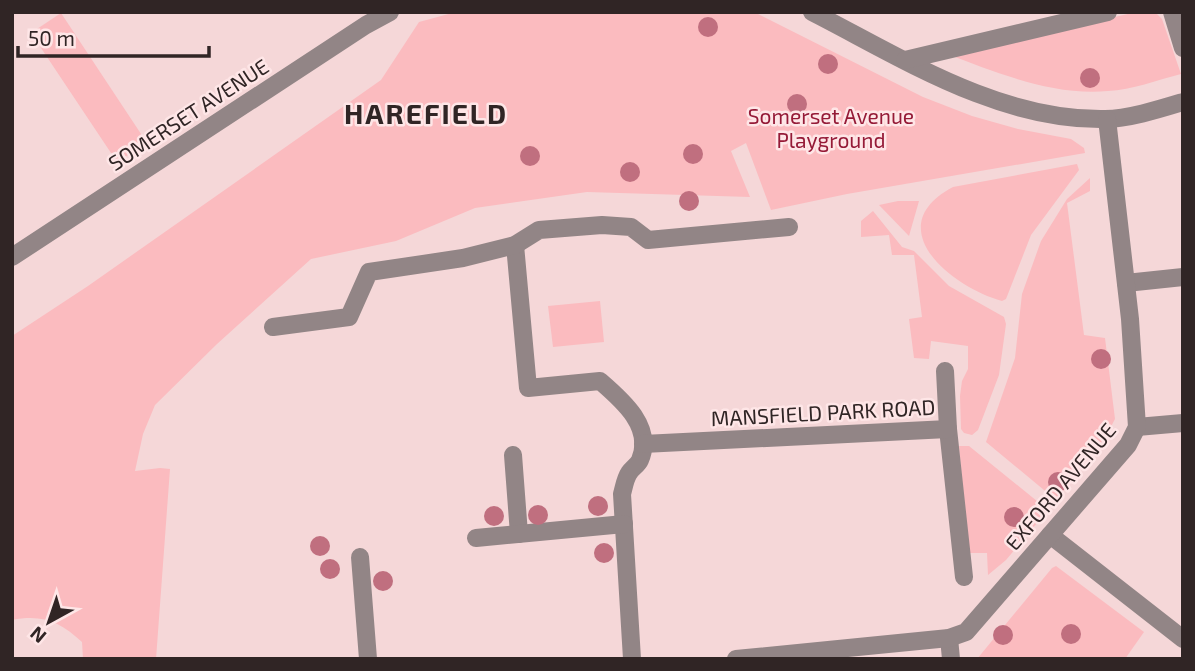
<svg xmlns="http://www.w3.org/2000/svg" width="1195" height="671" viewBox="0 0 1195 671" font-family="'Exo 2',sans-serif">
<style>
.green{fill:#fbbbbf}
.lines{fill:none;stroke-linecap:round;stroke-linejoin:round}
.minor{stroke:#928586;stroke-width:18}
.tree{fill:#c06f7f}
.labels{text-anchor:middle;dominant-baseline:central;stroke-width:5;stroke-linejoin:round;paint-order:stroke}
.street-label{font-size:21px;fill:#302525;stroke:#fee6e7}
.park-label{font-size:21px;fill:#951a37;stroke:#fee6e7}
.district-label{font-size:28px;font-weight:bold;letter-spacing:2px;fill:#302525;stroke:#fee6e7}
</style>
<rect width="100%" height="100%" fill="#f5d7d8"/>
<g class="green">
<path d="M456 12H754L923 97 972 116 1018 129 1071 139 1084 148 1085 153 847 194 771 210 746 143 731 151 750 197 587 192 475 208 396 241 311 259 217 344 155 405 143 434 135 471 160 468 170 469 156 659H83L82 642C60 622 43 614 12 620V336L88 286 381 80 419 22Z"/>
<path d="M1155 12 1162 19 1181 74C1157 80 1132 90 1108 91 1052 96 998 73 947 54L986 47 1132 13Z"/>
<path d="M61 13 147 143 117 162 31 33Z"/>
<path d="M1077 164 1079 170 1031 235 1006 299 1002 301C951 287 878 227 953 187Z"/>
<path d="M1090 178V191L1067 203 1084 335 1105 338 1115 419 1106 436 1056 500 986 442 1015 358 1022 294 1041 241 1067 199Z"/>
<path d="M898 201H919L909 236 879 205Z"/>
<path d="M873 211 902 247 914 251 949 286 1004 317 1006 324 999 375 978 430 972 435 964 433 961 429 960 396 962 381 968 369V346L931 341 929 359 914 358 909 319 922 317 914 255H892L889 235 861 237V221Z"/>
<path d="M600 301 604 342 553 347 548 306Z"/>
<path d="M959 446H969L1048 510 1006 560 988 575 987 553H968Z"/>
<path d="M1056 566 1144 632 1125 659H977L1052 568Z"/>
</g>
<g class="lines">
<g class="minor">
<path d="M812 12C902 58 999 121 1105 119 1128 119 1160 109 1183 102"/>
<path d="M1172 12 1183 48"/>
<path d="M905 60 1108 12"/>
<path d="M515 245 528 388 600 381C622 400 654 427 640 460 638 465 632 468 629 473 625 479 624 487 622 494L632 659"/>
<path d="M12 257 366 25 390 12"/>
<path d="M1126 283 1183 277"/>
<path d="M273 327 349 317 369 272 463 258 515 245 539 230 602 225 631 227 648 240 789 227"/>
<path d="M1137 427 1183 423"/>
<path d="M948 429 964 577"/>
<path d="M643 444 948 429 945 371"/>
<path d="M513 455 519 534"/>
<path d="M1050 535 1183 639"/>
<path d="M476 538 624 524"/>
<path d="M360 557 368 659"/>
<path d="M949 638 951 659"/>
<path d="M736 659 949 638 966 632 1128 445 1137 427 1130 319 1107 119"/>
</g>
</g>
<g class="tree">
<circle cx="708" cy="27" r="10"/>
<circle cx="828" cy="64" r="10"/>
<circle cx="1090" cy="78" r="10"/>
<circle cx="797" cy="104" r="10"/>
<circle cx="693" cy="154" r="10"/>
<circle cx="530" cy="156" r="10"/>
<circle cx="630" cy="172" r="10"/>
<circle cx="689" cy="201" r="10"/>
<circle cx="1101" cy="359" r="10"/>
<circle cx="1058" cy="482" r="10"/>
<circle cx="598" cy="506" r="10"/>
<circle cx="538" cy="515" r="10"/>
<circle cx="494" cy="516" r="10"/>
<circle cx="1014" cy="517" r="10"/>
<circle cx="320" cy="546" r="10"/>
<circle cx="604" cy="553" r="10"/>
<circle cx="330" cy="569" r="10"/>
<circle cx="383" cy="581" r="10"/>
<circle cx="1071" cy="634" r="10"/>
<circle cx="1003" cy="635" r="10"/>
</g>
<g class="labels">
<g class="street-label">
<text transform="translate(188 114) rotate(-33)">SOMERSET AVENUE</text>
<text transform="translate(823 412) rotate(-3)">MANSFIELD PARK ROAD</text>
<text transform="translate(1060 486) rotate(-50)">EXFORD AVENUE</text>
</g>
<g class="park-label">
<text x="831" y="115">Somerset Avenue<tspan x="831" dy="24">Playground</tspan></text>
</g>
<g class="district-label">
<text x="426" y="113">HAREFIELD</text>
</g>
</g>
<rect width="1195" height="671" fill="none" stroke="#302525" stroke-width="28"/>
<g transform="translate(49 622) rotate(220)" stroke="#fee6e7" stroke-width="5" paint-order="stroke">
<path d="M0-5L12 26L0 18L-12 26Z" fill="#302525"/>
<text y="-10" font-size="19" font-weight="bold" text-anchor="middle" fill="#302525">N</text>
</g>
<path d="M18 46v10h191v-10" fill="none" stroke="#302525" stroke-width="3.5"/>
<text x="28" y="46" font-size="21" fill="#302525" stroke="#fee6e7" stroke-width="5" paint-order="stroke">50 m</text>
</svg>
